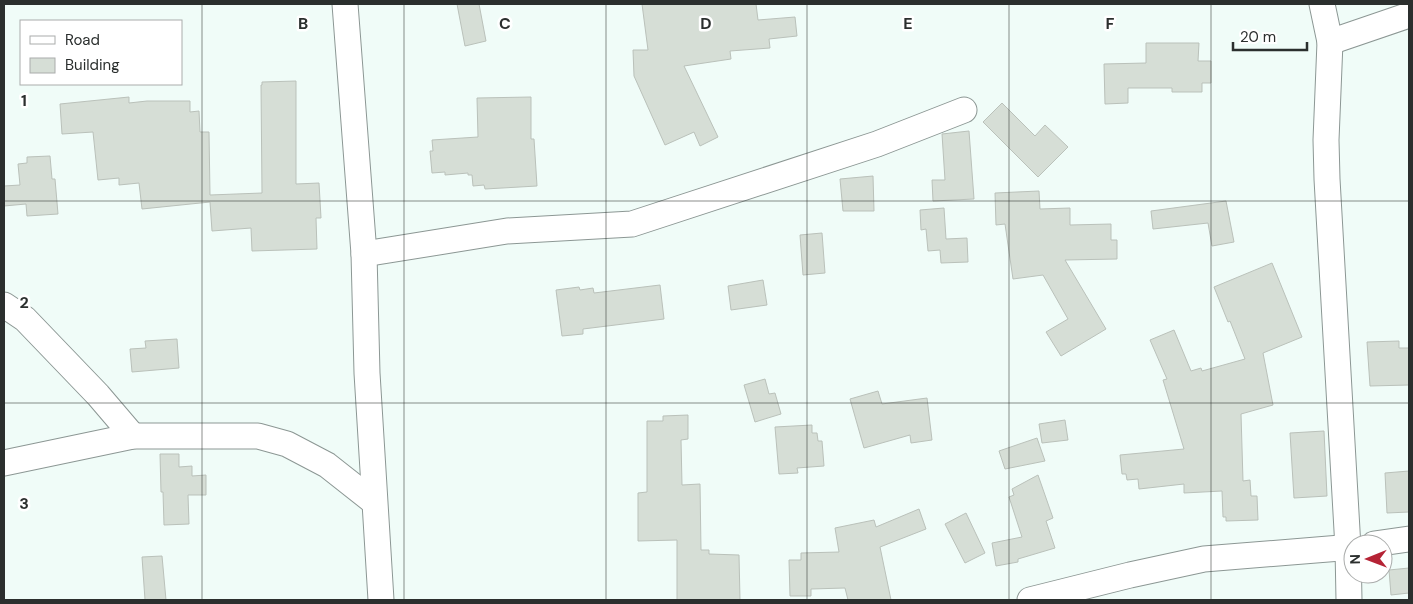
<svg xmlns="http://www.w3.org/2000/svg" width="1413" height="604" viewBox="0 0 1413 604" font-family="'DM Sans',sans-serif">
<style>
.building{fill:#d6ded6;stroke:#bac1ba}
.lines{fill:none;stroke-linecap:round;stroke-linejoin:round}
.minor-casing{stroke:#8c9794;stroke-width:27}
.minor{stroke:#fff;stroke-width:25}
.grid{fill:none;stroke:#2b2f2e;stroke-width:1;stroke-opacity:0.55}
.grid-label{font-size:16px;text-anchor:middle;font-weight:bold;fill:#2b2f2e;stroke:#fff;stroke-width:5;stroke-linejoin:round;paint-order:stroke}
</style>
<rect width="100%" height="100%" fill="#f0fcf8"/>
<g class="building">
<path d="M457 4H479L486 41 465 46Z"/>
<path d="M642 4H756L758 20 795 17 797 36 769 39 770 48 730 51 731 59 684 66 718 137 700 146 694 132 665 145 634 76 633 50H648Z"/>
<path d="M1146 43H1199L1198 61H1211V83H1202V92H1172V88H1128V103L1105 104 1104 64 1146 63Z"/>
<path d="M296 81V184L319 183 321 218H316L317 249 252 251 251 228 212 231 210 202 142 209 139 183 119 185V178L98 180 93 132 62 134 60 104 129 97V103L147 101H190V112L199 111 200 132H209L210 195 262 193 261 85H262V82Z"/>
<path d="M531 97V139H534L537 186 485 189 484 185 473 186 472 175H468V173L445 175V172L432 173 430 151H433L432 140 478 137 477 98Z"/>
<path d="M1002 103 1035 136 1045 125 1068 147 1038 177 983 122Z"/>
<path d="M969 131 974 199 933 201 932 180H945L942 134Z"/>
<path d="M50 156 52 179H55L58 214 27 216 26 204 4 206V186L20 185 18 164 27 163V157Z"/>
<path d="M873 176 874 211H843L840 179Z"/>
<path d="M1039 191 1040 209 1070 208V225L1111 224V240H1117V259L1065 260 1106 329 1061 356 1046 332 1068 319 1043 275 1013 279 1005 224 996 225 995 193Z"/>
<path d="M1226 201 1234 242 1212 246 1208 223 1153 229 1151 211Z"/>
<path d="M944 208 946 239 967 238 968 262 941 263 940 250 928 251 926 229 921 230 920 210Z"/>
<path d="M822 233 825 273 803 275 800 235Z"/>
<path d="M1272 263 1302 337 1263 353 1273 405 1241 414 1243 481 1250 480 1251 496H1257L1258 520 1226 521V517H1223L1222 491 1184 493V484L1139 489 1138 479 1127 480 1126 474H1122L1120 455 1184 449 1163 380 1167 379 1150 340 1174 330 1191 371 1201 368 1202 371 1245 359 1230 321 1228 322 1214 287Z"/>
<path d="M763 280 767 305 731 310 728 286Z"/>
<path d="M660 285 664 319 583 329V334L562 336 556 290 579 287 580 290 593 288 594 293Z"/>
<path d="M177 339 179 368 132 372 130 349 146 348 145 341Z"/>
<path d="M1399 341V348H1409V385L1370 386 1367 342Z"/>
<path d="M765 379 769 394 775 393 781 414 755 422 744 385Z"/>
<path d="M878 391 882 404 927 398 932 440 911 443 910 435 864 448 850 399Z"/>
<path d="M688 415V439L681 440 682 485 700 484 701 550H709V554L739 555 740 600H677V540L638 541V493L647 492V421H663V416Z"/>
<path d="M1065 420 1068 440 1042 443 1039 424Z"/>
<path d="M812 425V433H817L818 441H822L824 466 797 468 798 473 779 474 775 427Z"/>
<path d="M1324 431 1327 496 1294 498 1290 433Z"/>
<path d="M1037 438 1045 461 1005 469 999 451Z"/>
<path d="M160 454H179V467L192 466V476L206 475V495H188L189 524 164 525 163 492H161Z"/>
<path d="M1409 471V512L1387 513 1385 473Z"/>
<path d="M1038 475 1053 518 1046 521 1055 548 1018 559V562L996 566 992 543 1022 537 1009 497 1014 495 1012 489Z"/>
<path d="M919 509 926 529 880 547 891 600H848L845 588 811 589V596H790L789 560H801V553L839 552 835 528 874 520 876 527Z"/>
<path d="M966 513 985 553 965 563 945 524Z"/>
<path d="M162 556 166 600H145L142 557Z"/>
<path d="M1409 568V593L1391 595 1389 570Z"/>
</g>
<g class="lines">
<g class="minor-casing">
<g id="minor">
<path d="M345 4 364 254 367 373 381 600"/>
<path d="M1322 4 1330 42 1326 140 1327 179 1348 548 1349 600"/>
<path d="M1330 42 1409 15"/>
<path d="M364 254 507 231 632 224 877 144 964 110"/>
<path d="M4 305 25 319 98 395 133 436"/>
<path d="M4 463 133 436H258L287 444 327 465 374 502"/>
<path d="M1374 544 1409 539"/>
<path d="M1030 600 1130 575 1204 559 1353 547"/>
</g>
</g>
<use href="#minor" class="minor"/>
</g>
<path class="grid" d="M202 4V600M404 4V600M606 4V600M807 4V600M1009 4V600M1211 4V600M4 201H1409M4 403H1409"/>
<g class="grid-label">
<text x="303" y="29">B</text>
<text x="505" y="29">C</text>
<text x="706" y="29">D</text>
<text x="908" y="29">E</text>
<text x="1110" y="29">F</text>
<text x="24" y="106">1</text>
<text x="24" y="308">2</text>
<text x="24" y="509">3</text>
</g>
<rect width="1413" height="604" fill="none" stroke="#2b2f2e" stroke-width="10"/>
<rect x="20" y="20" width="162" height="65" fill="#ffffff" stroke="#aaacab"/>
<rect x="30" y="36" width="25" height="8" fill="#ffffff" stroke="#aaacab"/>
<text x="65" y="45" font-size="15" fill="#2b2f2e">Road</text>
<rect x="30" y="58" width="25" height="15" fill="#d6ded6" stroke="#aaacab"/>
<text x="65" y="70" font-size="15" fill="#2b2f2e">Building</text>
<g transform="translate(1368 559) rotate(269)"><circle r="24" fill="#ffffff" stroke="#aaacab"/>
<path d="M0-4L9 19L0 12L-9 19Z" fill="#b52335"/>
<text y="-8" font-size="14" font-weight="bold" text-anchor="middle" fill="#2b2f2e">N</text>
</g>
<path d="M1233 42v8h74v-8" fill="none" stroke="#2b2f2e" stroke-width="2.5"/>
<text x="1240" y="42" font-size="15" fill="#2b2f2e" stroke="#ffffff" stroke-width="4" paint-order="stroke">20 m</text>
</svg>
